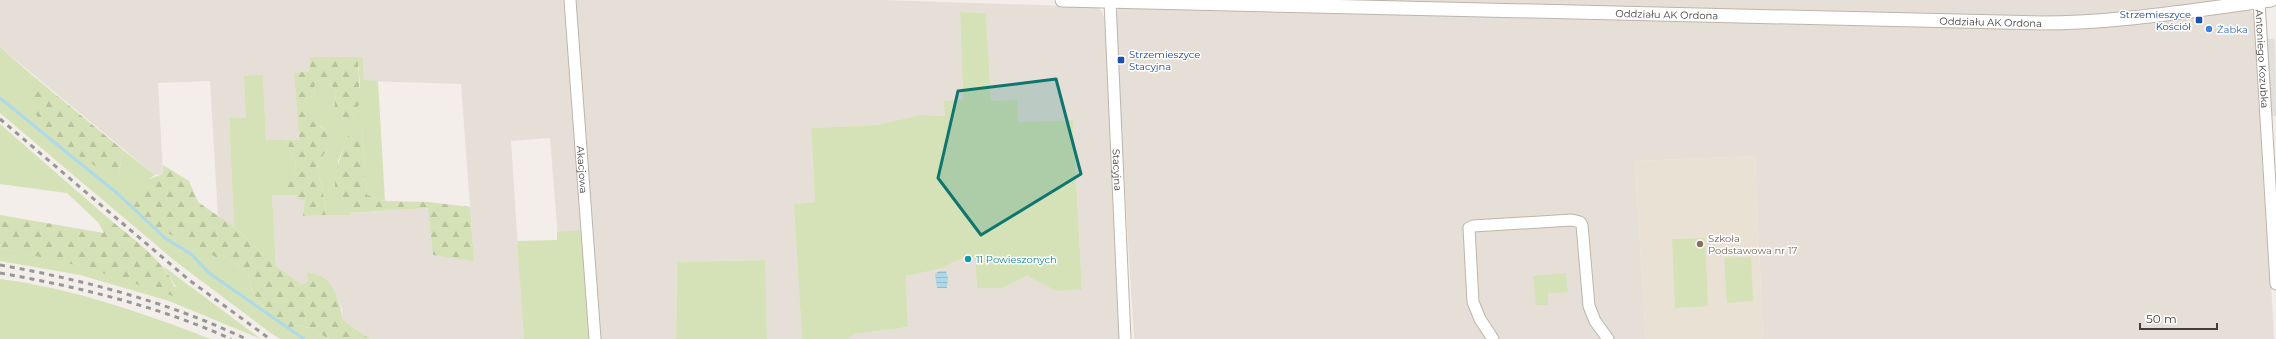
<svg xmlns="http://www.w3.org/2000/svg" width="2276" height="339" viewBox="0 0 2276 339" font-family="Montserrat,sans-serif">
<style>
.residential{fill:#e6dfd8}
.education{fill:#eae1d5}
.green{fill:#d5e2b7}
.forest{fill:url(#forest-firs)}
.parking{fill:#e2dfdd}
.water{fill:url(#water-rules)}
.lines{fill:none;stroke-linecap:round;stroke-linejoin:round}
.stream{stroke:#add9e8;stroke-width:3}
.minor-casing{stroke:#bdb5ad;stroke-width:13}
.tertiary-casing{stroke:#bdb5ad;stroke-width:15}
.minor{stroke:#fff;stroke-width:11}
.tertiary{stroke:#fff;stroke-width:13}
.rail{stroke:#979797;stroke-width:3;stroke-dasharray:5 5;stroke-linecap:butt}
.marked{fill:#0f766e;fill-opacity:0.2;stroke:#0f766e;stroke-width:3;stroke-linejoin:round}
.transit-dot{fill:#1a4fb4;stroke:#fff;stroke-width:1.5}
.shop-dot{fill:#3f7fe0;stroke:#fff;stroke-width:1.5}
.education-dot{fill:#8d6e63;stroke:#fff;stroke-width:1.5}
.culture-dot{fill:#0f9aa8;stroke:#fff;stroke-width:1.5}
.labels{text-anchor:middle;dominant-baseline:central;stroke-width:3;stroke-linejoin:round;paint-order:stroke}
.street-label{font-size:10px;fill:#453e38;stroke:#fff}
.transit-label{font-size:10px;fill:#164399;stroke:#fff;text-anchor:end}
.shop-label{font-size:10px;fill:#366cbe;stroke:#fff;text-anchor:start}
.education-label{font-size:10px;fill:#785e54;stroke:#fff;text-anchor:start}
.culture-label{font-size:10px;fill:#0d838f;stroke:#fff;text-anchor:start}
</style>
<defs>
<pattern id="forest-firs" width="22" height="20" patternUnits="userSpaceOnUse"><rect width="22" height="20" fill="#d5e2b7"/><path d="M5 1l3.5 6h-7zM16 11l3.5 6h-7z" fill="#b8c39e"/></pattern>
<pattern id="water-rules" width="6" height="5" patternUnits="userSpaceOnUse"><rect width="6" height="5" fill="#add9e8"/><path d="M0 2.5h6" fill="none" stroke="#96bbc8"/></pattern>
</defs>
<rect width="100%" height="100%" fill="#f3eee9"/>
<g class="residential">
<path d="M0 0H566L584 230 558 240 550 138 511 141 524 339H370L343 320 342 309 337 297 324 278 306 272 308 281 302 285 276 266 272 195H298L305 199 304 216 429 208 474 261 461 84 364 81 363 57H310V71L294 73 299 140 266 141 263 76 246 118H229L234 227 218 217 210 81 158 83 163 174 155 175 0 47Z"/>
<path d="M573 0H884L1098 7 1102 12 1105 20 1120 339H848L855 334 908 327 906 276 951 264 965 257H975L977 288H1003L1027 276 1056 291 1082 290 1073 120 1018 122 991 101 986 13 960 12 963 100 945 116 920 115 876 125 811 128 815 202 795 204 802 339H767L764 260 677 262 676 339H598Z"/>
<path d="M1284 0H2232L2174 8 2069 17Z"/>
<path d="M1120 7 2174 20 2249 10 2255 15 2257 22 2274 339H1763L1755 156 1635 161 1646 339H1134L1118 77 1116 12Z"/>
</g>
<path class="education" d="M1755 156 1763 339H1646L1635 161Z"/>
<g class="green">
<path d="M960 12 986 13 991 101 1017 100 1018 122 1073 120 1082 290 1056 291 1027 276 1003 288H977L975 257H965L942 268 906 276 908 327 855 334 848 339H802L794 204 815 202 811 128 876 125 920 115 945 116 944 101 963 100Z"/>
<path d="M0 47 32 75 30 78 118 177 123 150 155 175 149 179 222 254 248 274 252 292 263 306 267 319 291 330 294 325 310 328 329 339H280L272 334 175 261 0 113Z"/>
<path d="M358 57H363L364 80 378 81 385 201 367 195 362 130 344 147 338 161 342 198 346 203 350 215H326C326 197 319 182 317 164L329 147 327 131C317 125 311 110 304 100L314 95 315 83 321 79 330 81 336 93 334 110 357 120 350 113 360 87Z"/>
<path d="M263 75 266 140H286L296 165 293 178 298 195H272L276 266 234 227 229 118H246L244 76Z"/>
<path d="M0 124 108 218 98 222 67 193 0 184Z"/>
<path d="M584 230 592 339H524L517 241 557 240V232Z"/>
<path d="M1705 238 1708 306 1675 308 1672 239Z"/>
<path d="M0 248 176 287 163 266 261 339 169 301 80 275 0 261Z"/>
<path d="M1751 257 1753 301 1727 303 1724 258Z"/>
<path d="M765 260 767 339H676L677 262Z"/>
<path d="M1566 273 1568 292 1548 293V305H1536L1533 276Z"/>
<path d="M0 279C72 288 143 313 211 339H0Z"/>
</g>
<g class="forest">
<path d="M310 57H358L360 104 350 113 357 120 337 124 334 110 336 93 330 81 321 79 315 83 314 95 304 100 317 117 321 127 327 131 329 136V147L317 164C319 182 326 197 326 215L303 216 305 200 297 199V195L283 185 293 177 296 165 286 140H299L294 73 310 71Z"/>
<path d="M32 75 123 150 118 177 100 169 55 141 32 109 30 78Z"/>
<path d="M362 130 367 195 385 201 428 202 470 207 474 261 433 255 428 208 348 213 346 203C343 200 338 198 337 195 330 180 343 150 348 136Z"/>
<path d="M163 165 189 181 198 202 234 227 276 266 302 285 308 281 306 272C311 273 319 275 324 278 335 285 341 308 343 320L370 339H329L310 328 294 325 292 330 280 329 267 319 263 306 252 292 248 274 222 254 218 258 155 227 131 203 149 179 163 174Z"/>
<path d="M0 215 104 233 98 222 108 218C129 236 176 268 176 297L84 267 0 248Z"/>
</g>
<path class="parking" d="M2267 39H2275L2276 116H2271Z"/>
<path class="water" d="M939 271H946L948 277 947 288H937L935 274Z"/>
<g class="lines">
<path class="stream" d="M0 98 118 194 165 238 191 254 209 273 304 339"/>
<g class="minor-casing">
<g id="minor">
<path id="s1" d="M570 0 595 339"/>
<path id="s2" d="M1110 1 1125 339"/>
<path id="s3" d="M2259 2 2276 284"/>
<path d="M1493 339 1480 319 1473 302 1469 228 1473 226 1572 220 1580 222 1582 225 1589 306 1595 321 1608 339"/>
</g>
</g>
<g class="tertiary-casing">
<g id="tertiary">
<path id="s4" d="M1062 0 2040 23C2118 23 2194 10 2271 0"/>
</g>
</g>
<use href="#minor" class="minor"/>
<use href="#tertiary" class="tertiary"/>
<g class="rail">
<path d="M0 119 189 280 270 339"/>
<path d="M0 265C84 280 169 302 246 339"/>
<path d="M0 273C79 287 158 306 231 339"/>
</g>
</g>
<path class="marked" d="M1056 79 1081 174 981 235 938 178 958 91Z"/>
<g class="transit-dot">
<rect x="2195" y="16" width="8" height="8" rx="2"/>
<rect x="1117" y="56" width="8" height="8" rx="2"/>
</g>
<circle class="shop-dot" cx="2209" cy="29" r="4"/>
<circle class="education-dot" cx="1700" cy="244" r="4"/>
<circle class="culture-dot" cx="968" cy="259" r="4"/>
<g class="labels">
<g class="street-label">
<text stroke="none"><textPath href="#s4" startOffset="605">Oddziału AK Ordona</textPath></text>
<text stroke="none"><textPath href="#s4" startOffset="929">Oddziału AK Ordona</textPath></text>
<text stroke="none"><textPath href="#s3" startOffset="57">Antoniego Kozubka</textPath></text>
<text stroke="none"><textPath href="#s1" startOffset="170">Akacjowa</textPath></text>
<text stroke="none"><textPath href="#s2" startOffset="169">Stacyjna</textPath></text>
</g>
<g class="transit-label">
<text x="2191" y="14">Strzemieszyce<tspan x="2191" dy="12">Kościół</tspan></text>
<text x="1129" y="54" text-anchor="start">Strzemieszyce<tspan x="1129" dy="12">Stacyjna</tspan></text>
</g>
<g class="shop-label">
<text x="2217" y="29">Żabka</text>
</g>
<g class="education-label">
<text x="1708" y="238">Szkoła<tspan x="1708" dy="12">Podstawowa nr 17</tspan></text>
</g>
<g class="culture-label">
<text x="976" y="259">11 Powieszonych</text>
</g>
</g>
<path d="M2140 323v6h77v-6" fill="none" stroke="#453e38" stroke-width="2"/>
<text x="2146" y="323" font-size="12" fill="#453e38" stroke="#ffffff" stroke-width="3" paint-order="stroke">50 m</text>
</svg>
